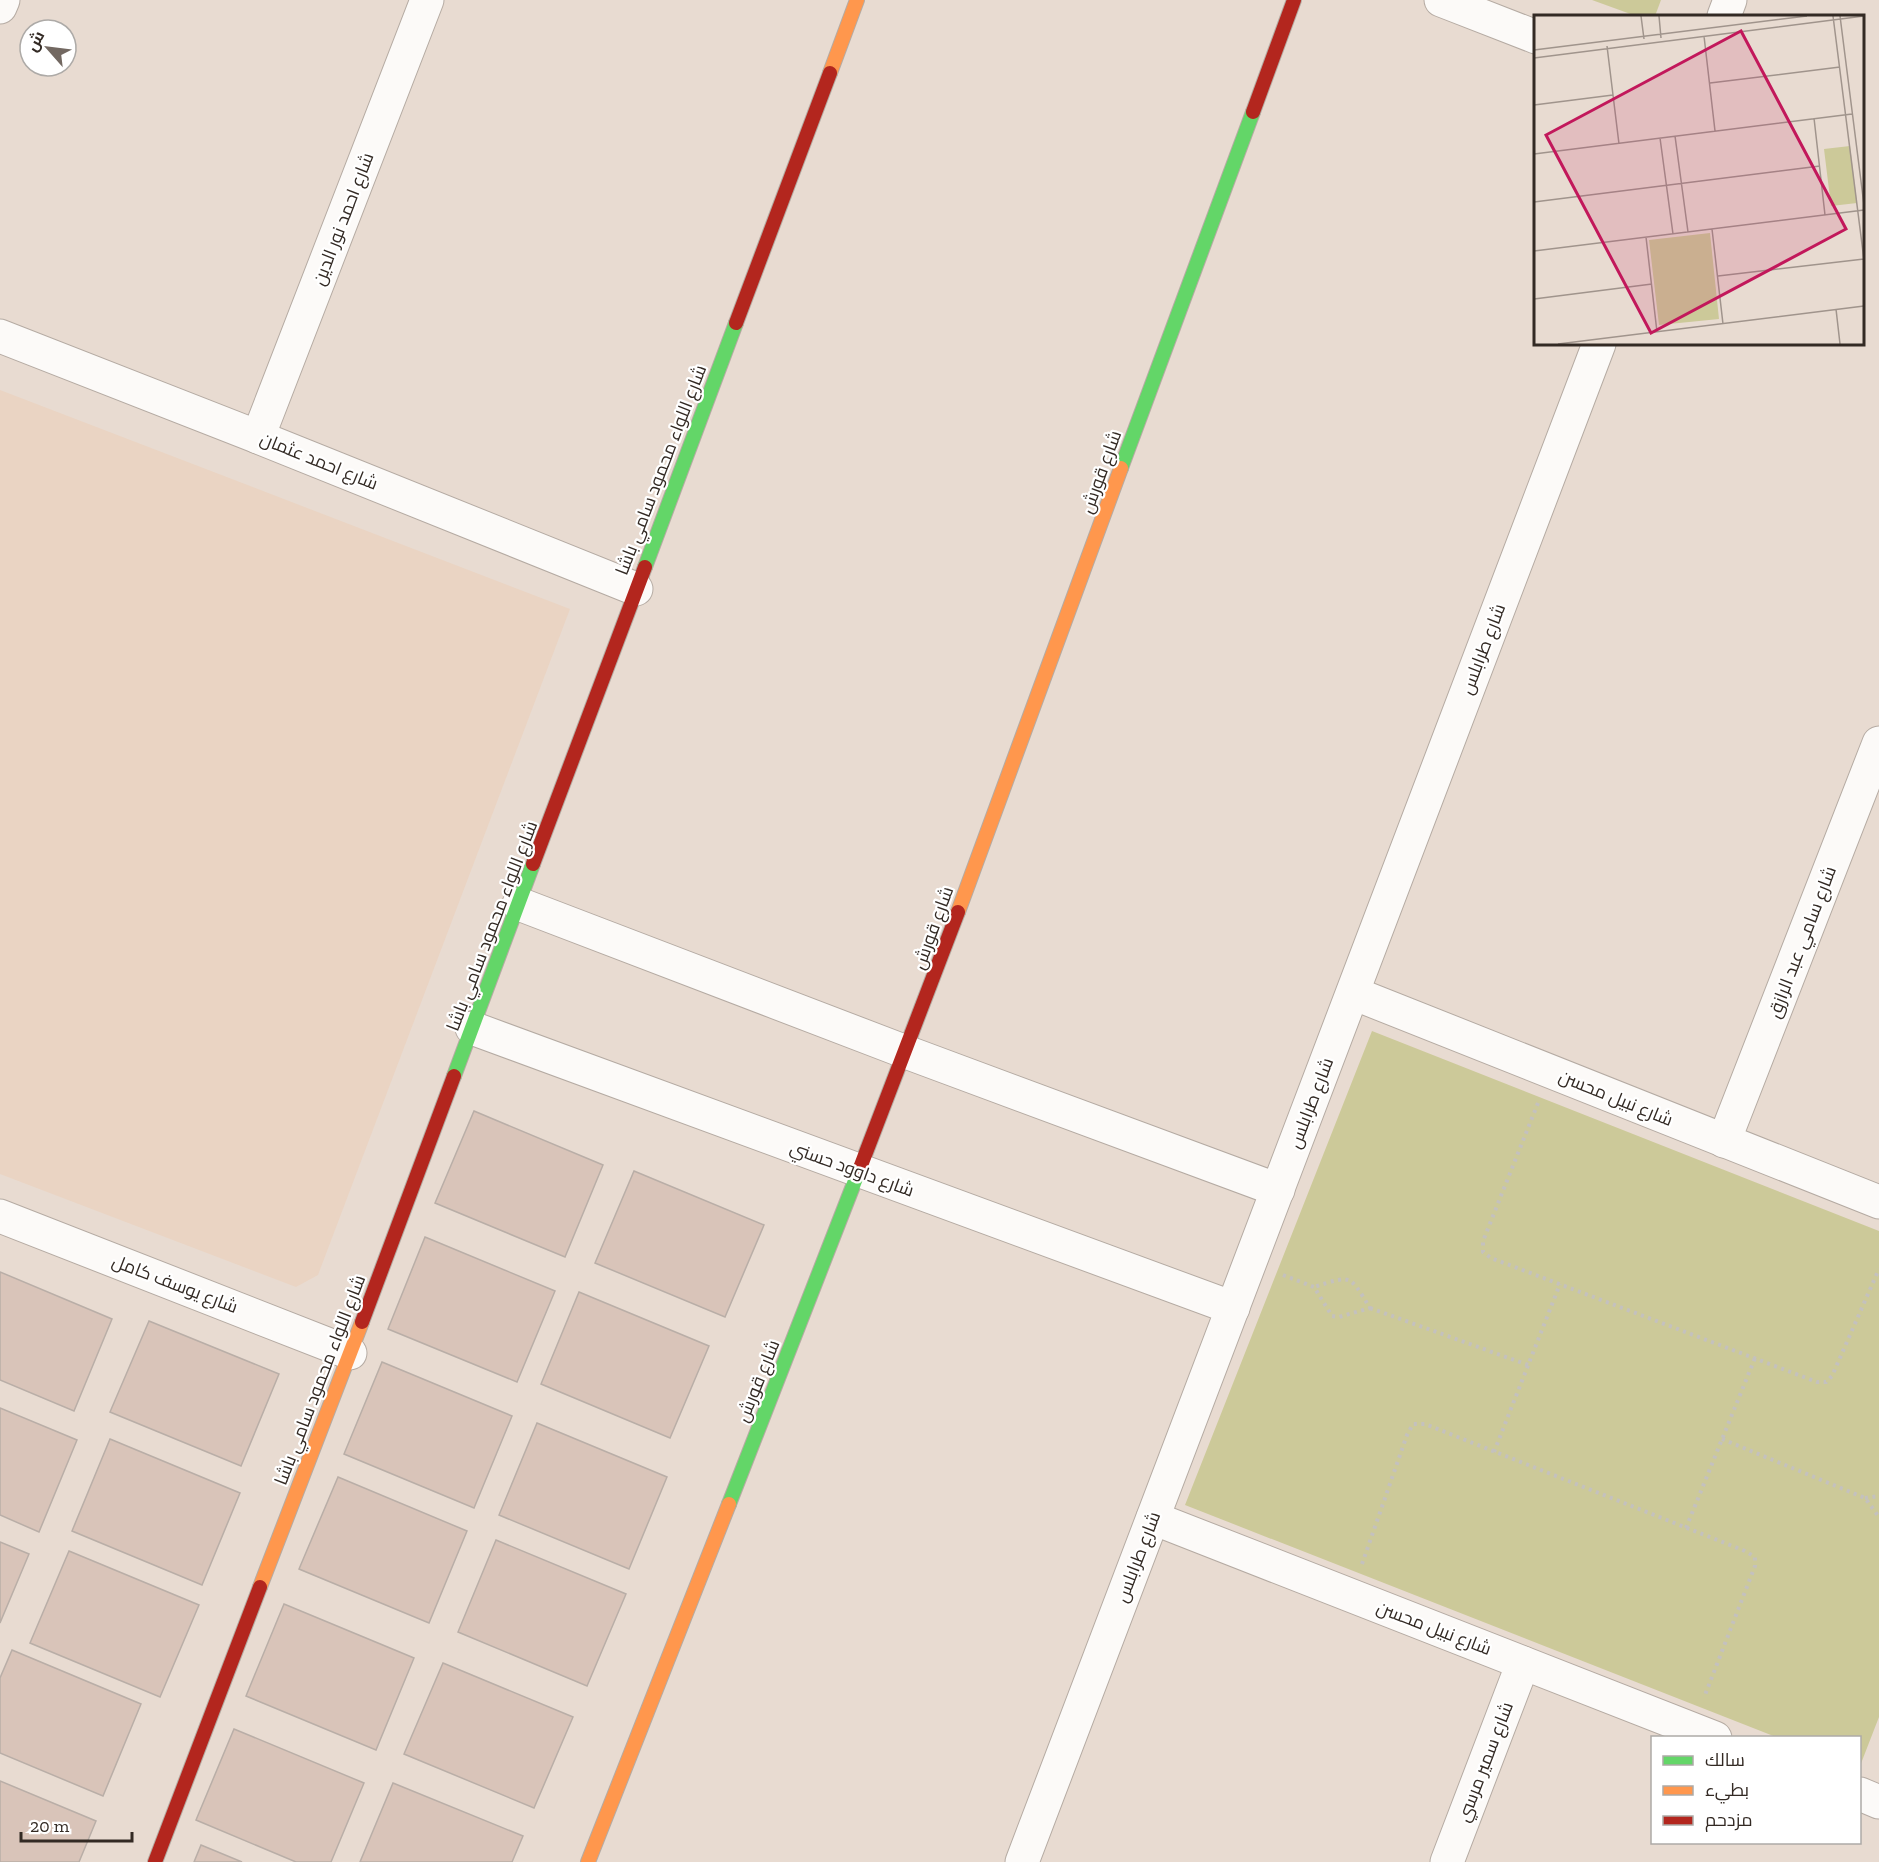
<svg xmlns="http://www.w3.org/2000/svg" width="1879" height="1862" viewBox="0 0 1879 1862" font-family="'Zilla Slab',Cairo,serif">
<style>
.built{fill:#ead4c3}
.green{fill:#ccc999}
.building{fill:#d9c4b9;stroke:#b9aea7;stroke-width:1.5}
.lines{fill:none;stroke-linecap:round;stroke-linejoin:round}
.street-casing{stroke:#b5aba3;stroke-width:35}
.fast-casing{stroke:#b5aba3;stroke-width:16}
.slow-casing{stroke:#b5aba3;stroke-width:16}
.jam-casing{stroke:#b5aba3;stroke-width:16}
.path{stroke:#c4c1be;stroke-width:4;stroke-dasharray:3 4.5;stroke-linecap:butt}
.street{stroke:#fcfaf8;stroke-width:33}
.fast{stroke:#63d668;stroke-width:14}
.slow{stroke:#ff974d;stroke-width:14}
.jam{stroke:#b3261e;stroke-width:14}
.labels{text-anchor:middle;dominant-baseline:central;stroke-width:4.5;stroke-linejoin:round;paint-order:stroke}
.street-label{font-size:18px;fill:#332a24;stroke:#fff}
.inset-road{fill:none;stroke:#a0948c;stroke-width:1.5}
.view{fill:#c2185b;fill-opacity:0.15;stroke:#c2185b;stroke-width:3}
.inset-edge{fill:none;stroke:#332a24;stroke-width:3}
</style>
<rect width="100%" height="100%" fill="#e8dbd1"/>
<path class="built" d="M0 390 570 609 318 1275 296 1287 0 1174Z"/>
<g class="green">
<path d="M1592 0H1661L1655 16H1636Z"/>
<path d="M1372 1031 1879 1231V1717L1860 1766V1738L1776 1737 1185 1505Z"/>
</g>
<g class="building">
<path d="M474 1111 603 1165 565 1257 435 1203Z"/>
<path d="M634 1171 764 1225 725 1317 595 1263Z"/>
<path d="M425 1237 555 1291 517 1382 388 1329Z"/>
<path d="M0 1272 112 1319 74 1411 0 1380Z"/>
<path d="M579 1292 709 1346 670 1438 541 1384Z"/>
<path d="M149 1321 279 1374 241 1466 110 1412Z"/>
<path d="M382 1362 512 1416 474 1508 344 1454Z"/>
<path d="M0 1408 77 1440 39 1532 0 1515Z"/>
<path d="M537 1423 667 1477 629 1569 499 1515Z"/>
<path d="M110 1439 240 1493 202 1585 72 1531Z"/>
<path d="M338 1477 467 1531 429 1623 299 1569Z"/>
<path d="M496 1540 626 1594 587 1686 458 1632Z"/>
<path d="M0 1542 29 1554 0 1623Z"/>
<path d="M69 1551 199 1605 160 1697 30 1643Z"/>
<path d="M284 1604 414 1658 376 1750 246 1696Z"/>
<path d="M12 1650 141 1704 103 1796 0 1753V1678Z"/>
<path d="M443 1663 573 1717 534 1808 404 1754Z"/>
<path d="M234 1729 364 1783 331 1862H296L196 1820Z"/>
<path d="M0 1781 96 1821 79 1862H0Z"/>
<path d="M393 1783 523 1836 512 1862H360Z"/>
<path d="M201 1845 242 1862H194Z"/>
</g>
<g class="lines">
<g class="street-casing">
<g id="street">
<path d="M1441 0 1536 37"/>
<path d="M0 7 3 0"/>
<path d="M1724 16 1730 0"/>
<path d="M0 336 258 437 636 589"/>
<path d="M258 437 427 0"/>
<path d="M519 904 906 1052 1278 1190"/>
<path d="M1353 993 1879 1202"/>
<path d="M472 1028 1233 1308"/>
<path d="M1724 1141 1879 743"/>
<path d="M0 1216 350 1353"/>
<path d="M1153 1518 1715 1738"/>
<path d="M1860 1794 1879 1802"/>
<path d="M1022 1862 1599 344"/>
<path d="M1447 1862 1523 1663"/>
</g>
</g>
<g class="fast-casing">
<g id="fast">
<path d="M1121 468 1253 112"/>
<path d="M645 567 736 323"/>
<path d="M454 1076 533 864"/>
<path d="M729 1504 860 1168"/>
</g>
</g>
<g class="slow-casing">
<g id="slow">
<path d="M830 73 857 0"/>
<path d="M958 912 1121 468"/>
<path d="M260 1587 362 1322"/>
<path d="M588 1862 729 1504"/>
</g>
</g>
<g class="jam-casing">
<g id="jam">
<path d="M1253 112 1294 0"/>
<path d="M736 323 830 73"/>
<path d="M533 864 645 567"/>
<path d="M860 1168 958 912"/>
<path d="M362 1322 454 1076"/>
<path d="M155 1862 260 1587"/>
</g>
</g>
<g class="path">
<path d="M1538 1103 1483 1241V1252L1491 1258 1817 1382H1826L1832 1376 1879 1269"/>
<path d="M1283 1275 1314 1287 1332 1316 1339 1317 1370 1308C1349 1274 1352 1275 1314 1287"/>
<path d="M1370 1308 1528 1365"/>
<path d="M1722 1439 1865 1498 1879 1517"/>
<path d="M1494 1452 1560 1284"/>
<path d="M1865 1498 1879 1496"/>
<path d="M1686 1528 1755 1358"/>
<path d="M1362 1564 1407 1435 1413 1424H1425L1745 1551 1755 1557V1566L1705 1695"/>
</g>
<use href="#street" class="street"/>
<use href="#fast" class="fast"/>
<use href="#slow" class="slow"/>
<use href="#jam" class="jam"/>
</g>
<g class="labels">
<g class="street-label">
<text transform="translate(343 219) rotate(-69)">شارع احمد نور الدين</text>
<text transform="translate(319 461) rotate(22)">شارع احمد عثمان</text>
<text transform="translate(661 470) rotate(-69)">شارع اللواء محمود سامي باشا</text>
<text transform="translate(1101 472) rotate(-70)">شارع قورش</text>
<text transform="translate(1483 649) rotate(-69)">شارع طرابلس</text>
<text transform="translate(492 926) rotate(-69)">شارع اللواء محمود سامي باشا</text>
<text transform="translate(933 928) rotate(-70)">شارع قورش</text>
<text transform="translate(1802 942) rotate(-69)">شارع سامي عبد الرازق</text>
<text transform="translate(1616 1098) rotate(22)">شارع نبيل محسن</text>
<text transform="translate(1311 1103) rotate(-69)">شارع طرابلس</text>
<text transform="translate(852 1169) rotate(20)">شارع داوود حسني</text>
<text transform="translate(175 1284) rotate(21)">شارع يوسف كامل</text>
<text transform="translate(320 1380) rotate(-69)">شارع اللواء محمود سامي باشا</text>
<text transform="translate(758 1381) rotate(-68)">شارع قورش</text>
<text transform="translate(1138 1557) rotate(-69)">شارع طرابلس</text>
<text transform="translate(1434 1628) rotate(21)">شارع نبيل محسن</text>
<text transform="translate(1485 1762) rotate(-69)">شارع سمير مرسي</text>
</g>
</g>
<g transform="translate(1534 15)">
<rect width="330" height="330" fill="#e8dbd1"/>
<path d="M316 131 323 188 297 191 290 134ZM176 218 185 304 125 310 115 225Z" fill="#ccc999"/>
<path class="inset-road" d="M107 1 110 24M125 1 127 23M299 1 330 245M306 1 330 190M170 21 181 116M73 31 85 129M0 35 273 1M0 43 330 1M176 68 306 52M0 90 79 80M280 103 291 200M141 121 154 217M126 123 139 219M0 139 318 99M0 187 286 151M178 214 189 309M112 222 123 317M0 236 330 195M184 261 330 244M0 284 118 269M302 294 306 329M24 329 330 291"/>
<path class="view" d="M207 16 312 214 117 318 12 120Z"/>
<rect width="330" height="330" class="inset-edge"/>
</g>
<rect x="1651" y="1736" width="210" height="108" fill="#ffffff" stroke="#adaaa7" stroke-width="1.5"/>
<rect x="1663" y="1756" width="30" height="9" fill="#63d668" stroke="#adaaa7" stroke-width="1.5"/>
<text x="1705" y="1766" font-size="18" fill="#332a24">سالك</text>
<rect x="1663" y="1786" width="30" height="9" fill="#ff974d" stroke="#adaaa7" stroke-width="1.5"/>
<text x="1705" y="1796" font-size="18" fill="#332a24">بطيء</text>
<rect x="1663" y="1816" width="30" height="9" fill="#b3261e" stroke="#adaaa7" stroke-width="1.5"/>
<text x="1705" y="1826" font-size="18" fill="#332a24">مزدحم</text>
<g transform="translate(48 48) rotate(298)"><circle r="28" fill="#ffffff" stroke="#adaaa7" stroke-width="1.5"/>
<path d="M0-4.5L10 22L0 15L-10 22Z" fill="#726861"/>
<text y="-9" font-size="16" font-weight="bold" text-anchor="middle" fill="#332a24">ش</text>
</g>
<path d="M21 1832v9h111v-9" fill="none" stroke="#332a24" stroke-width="3"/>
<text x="30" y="1832" font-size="18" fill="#332a24" stroke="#ffffff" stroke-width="4.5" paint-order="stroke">20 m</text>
</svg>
